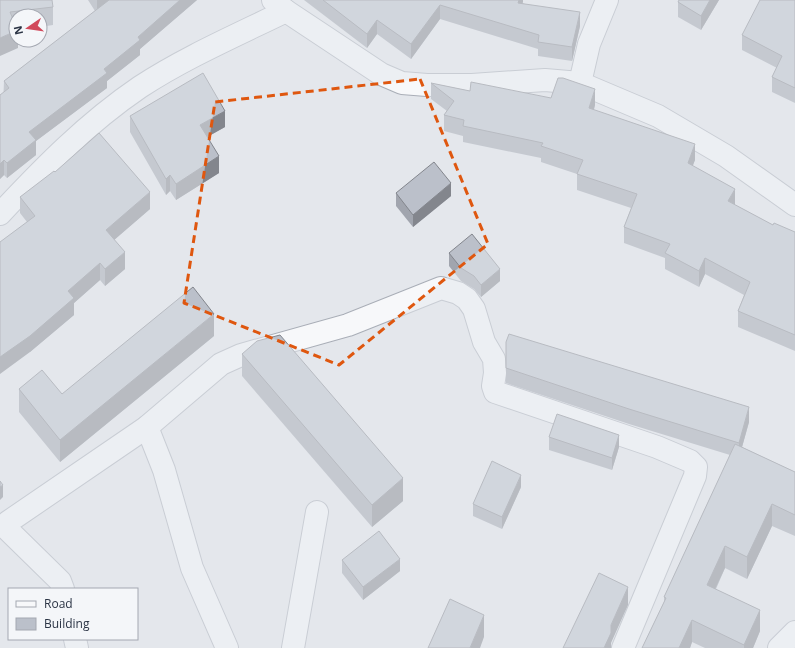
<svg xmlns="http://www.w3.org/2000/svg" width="795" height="648" viewBox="0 0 795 648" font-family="'Open Sans',sans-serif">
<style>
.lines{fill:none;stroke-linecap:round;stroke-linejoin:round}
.minor-casing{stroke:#a9aeb7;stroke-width:24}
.minor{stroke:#f7f8fa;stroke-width:22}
.wall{fill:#a1a5ae}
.shaded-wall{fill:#83868d}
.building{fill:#bbc0ca;stroke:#83868d}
.marked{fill:none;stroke:#df570f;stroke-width:3;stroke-dasharray:8 5;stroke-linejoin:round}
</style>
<rect width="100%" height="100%" fill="#e4e7ec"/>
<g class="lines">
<g class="minor-casing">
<g id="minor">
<path d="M273 0 286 11 381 74 402 83 427 85H472L545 80 580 83 658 116 726 156 795 205"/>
<path d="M580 83 589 44 607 0"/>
<path d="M0 214C43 168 87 123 140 87 184 58 237 35 286 11"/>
<path d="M147 427 164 470 192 568 227 648"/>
<path d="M63 589 60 581 7 529 6 525 8 522 147 427 221 364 241 355 348 325 441 288 458 293 467 299 474 309 484 342 494 359 495 373 493 386 495 392 657 447 690 461 696 467 695 476 623 648"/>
<path d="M75 639 77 648"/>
<path d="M293 648 317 512"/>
<path d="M779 648 795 632"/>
</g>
</g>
<use href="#minor" class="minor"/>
</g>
<g class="wall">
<path d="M0 0 53 7V25L40 27V16H16V40H18V48Z"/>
<path d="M88 0H197L140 49V55L107 81V88L36 141V155L7 178 4 175 0 179 4 81 95 11Z"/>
<path d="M304 0H523L522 3 580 26 572 61 538 56V49L440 19 411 59 377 34 367 48Z"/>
<path d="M719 0 701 30 678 17V2Z"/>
<path d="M795 0V103L772 92V77L777 68 742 50V35Z"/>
<path d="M431 83 470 91 551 98 595 105 594 110 695 160 692 166 735 205 773 225 795 232V351L738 327V311L744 295 705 274 699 287 665 269V258L624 243V227L631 208 577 190V174L541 162V158L463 142V136L444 131V115L447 111 431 99Z"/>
<path d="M130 116 225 127 207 137 219 173 176 200 170 191 166 195 130 132Z"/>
<path d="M55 172 150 209 114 240 125 269 105 286 100 280 74 303V315L30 352 27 222 20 213V197Z"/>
<path d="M396 193 451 196 413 227 396 206Z"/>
<path d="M449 253 500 281 481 297 474 289 461 281 449 266Z"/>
<path d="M214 336 60 462 19 412V389L62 394Z"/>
<path d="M506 342 749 422 742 447 795 472V536L772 526 747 579 725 568 716 589 760 631 753 648H705L692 642 690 648H642L664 602V597L730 455 629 424 506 383Z"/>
<path d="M242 354 403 501 372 527 242 376Z"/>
<path d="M549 437 619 447 612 470 549 450Z"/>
<path d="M521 487 502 529 473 516V504Z"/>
<path d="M342 560 400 571 363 600 342 573Z"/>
</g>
<g class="shaded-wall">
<path d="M97 0H110L97 15Z"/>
<path d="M180 0H197L140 49V55L107 81V88L36 141V155L7 178V163L29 132 104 69 138 37Z"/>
<path d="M519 0H523V2L518 17V3Z"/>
<path d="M710 0H719L701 30V16Z"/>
<path d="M440 5V19L411 59V44Z"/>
<path d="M580 12V26L572 61V47Z"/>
<path d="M377 20V34L367 48V34Z"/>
<path d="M16 31V40H18V48L0 56V38Z"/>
<path d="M595 89V105L589 124V108Z"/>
<path d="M225 111V127L200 141V125Z"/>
<path d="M695 144V160L688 179V163Z"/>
<path d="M219 156V173L176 200V184Z"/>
<path d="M4 160V175L0 179V164Z"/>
<path d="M170 175V191L166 195V179Z"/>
<path d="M451 183V196L413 227V215Z"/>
<path d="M735 189V205L728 201Z"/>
<path d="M150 192V209L106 247V230Z"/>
<path d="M125 252V269L105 286V269Z"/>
<path d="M705 258V274L699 287V271Z"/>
<path d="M100 263V280L74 303V315L30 352 0 374V357L68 291Z"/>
<path d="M500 269V281L481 297V285Z"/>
<path d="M214 314V336L60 462V440Z"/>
<path d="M749 407V422L739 458V443Z"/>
<path d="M619 435V447L612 470V458Z"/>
<path d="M521 475V487L502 529V517Z"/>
<path d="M403 478V501L372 527V505Z"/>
<path d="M3 485V497L0 500V487Z"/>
<path d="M772 504V526L747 579V557Z"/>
<path d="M725 546V568L707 606V585Z"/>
<path d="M400 559V571L363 600V587Z"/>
<path d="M628 587V605L611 643V648H604L611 625Z"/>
<path d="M760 610V631L753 648H744V645Z"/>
<path d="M484 615V637L480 648H470Z"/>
<path d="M692 620V642L690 648H679Z"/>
</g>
<g class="building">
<path d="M0 0H52L53 7 10 12 16 26V31L0 38Z"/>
<path d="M109 0H180L138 37 140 40 104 69 107 73 29 132 36 140 7 163 4 160 0 164V95L9 88 4 81Z"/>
<path d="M323 0H519L518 3 580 12 572 47 538 42 539 35 440 5 411 44 377 20 367 34Z"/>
<path d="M679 0H710L701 16 678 2Z"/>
<path d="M760 0H795V88L772 77 782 56 742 35Z"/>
<path d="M203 73 225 111 200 125 219 156 176 184 170 175 166 179 130 116Z"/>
<path d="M558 78H563L595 89 589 108 695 144 688 163 735 189 728 201 773 225 774 223 795 232V335L738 311 750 282 705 258 699 271 665 253 670 244 624 227 637 194 577 174 583 160 541 146 543 143 463 126 464 120 444 115 454 101 431 83 470 91 471 82 551 98Z"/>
<path d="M99 133 150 192 106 230 125 252 105 269 100 263 68 291 74 298 30 336 0 357V242L35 216 20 197 54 171 55 172Z"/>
<path d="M434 162 451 183 413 215 396 193Z"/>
<path d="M472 234 500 269 481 285 474 276 461 268 449 253Z"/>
<path d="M193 287 214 314 60 440 19 389 42 370 62 394Z"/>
<path d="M509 334 749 407 739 443 629 409 506 368V342Z"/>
<path d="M280 335 403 478 372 505 242 354 257 341Z"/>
<path d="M557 414 619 435 612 458 549 437Z"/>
<path d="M735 444 795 472V515L772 504 747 557 725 546 707 585 760 610 744 645 692 620 679 648H642L666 598 664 597Z"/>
<path d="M492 461 521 475 502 517 473 504Z"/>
<path d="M0 481 3 485 0 487Z"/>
<path d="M379 531 400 559 363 587 342 560Z"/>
<path d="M599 573 628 587 611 625V633L604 648H563Z"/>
<path d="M450 599 484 615 470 648H428Z"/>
</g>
<path d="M0 0H795V648H0ZM420 79 488 244 339 365 184 303 215 102Z" fill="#e4e7ec" fill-opacity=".55" fill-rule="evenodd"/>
<path class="marked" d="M420 79 488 244 339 365 184 303 215 102Z"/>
<rect x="8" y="588" width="130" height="52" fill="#f4f6f9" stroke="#a4a8b1"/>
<rect x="16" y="601" width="20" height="6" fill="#f7f8fa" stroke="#a4a8b1"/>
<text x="44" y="608" font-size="12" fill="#2b3445">Road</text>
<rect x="16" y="618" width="20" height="12" fill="#bbc0ca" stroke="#a4a8b1"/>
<text x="44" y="628" font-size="12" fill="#2b3445">Building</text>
<g transform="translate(28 28) rotate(257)"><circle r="19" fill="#f4f6f9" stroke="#a4a8b1"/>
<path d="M0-3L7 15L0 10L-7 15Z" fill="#d1495b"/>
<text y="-6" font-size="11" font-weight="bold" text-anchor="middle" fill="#2b3445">N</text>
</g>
</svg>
